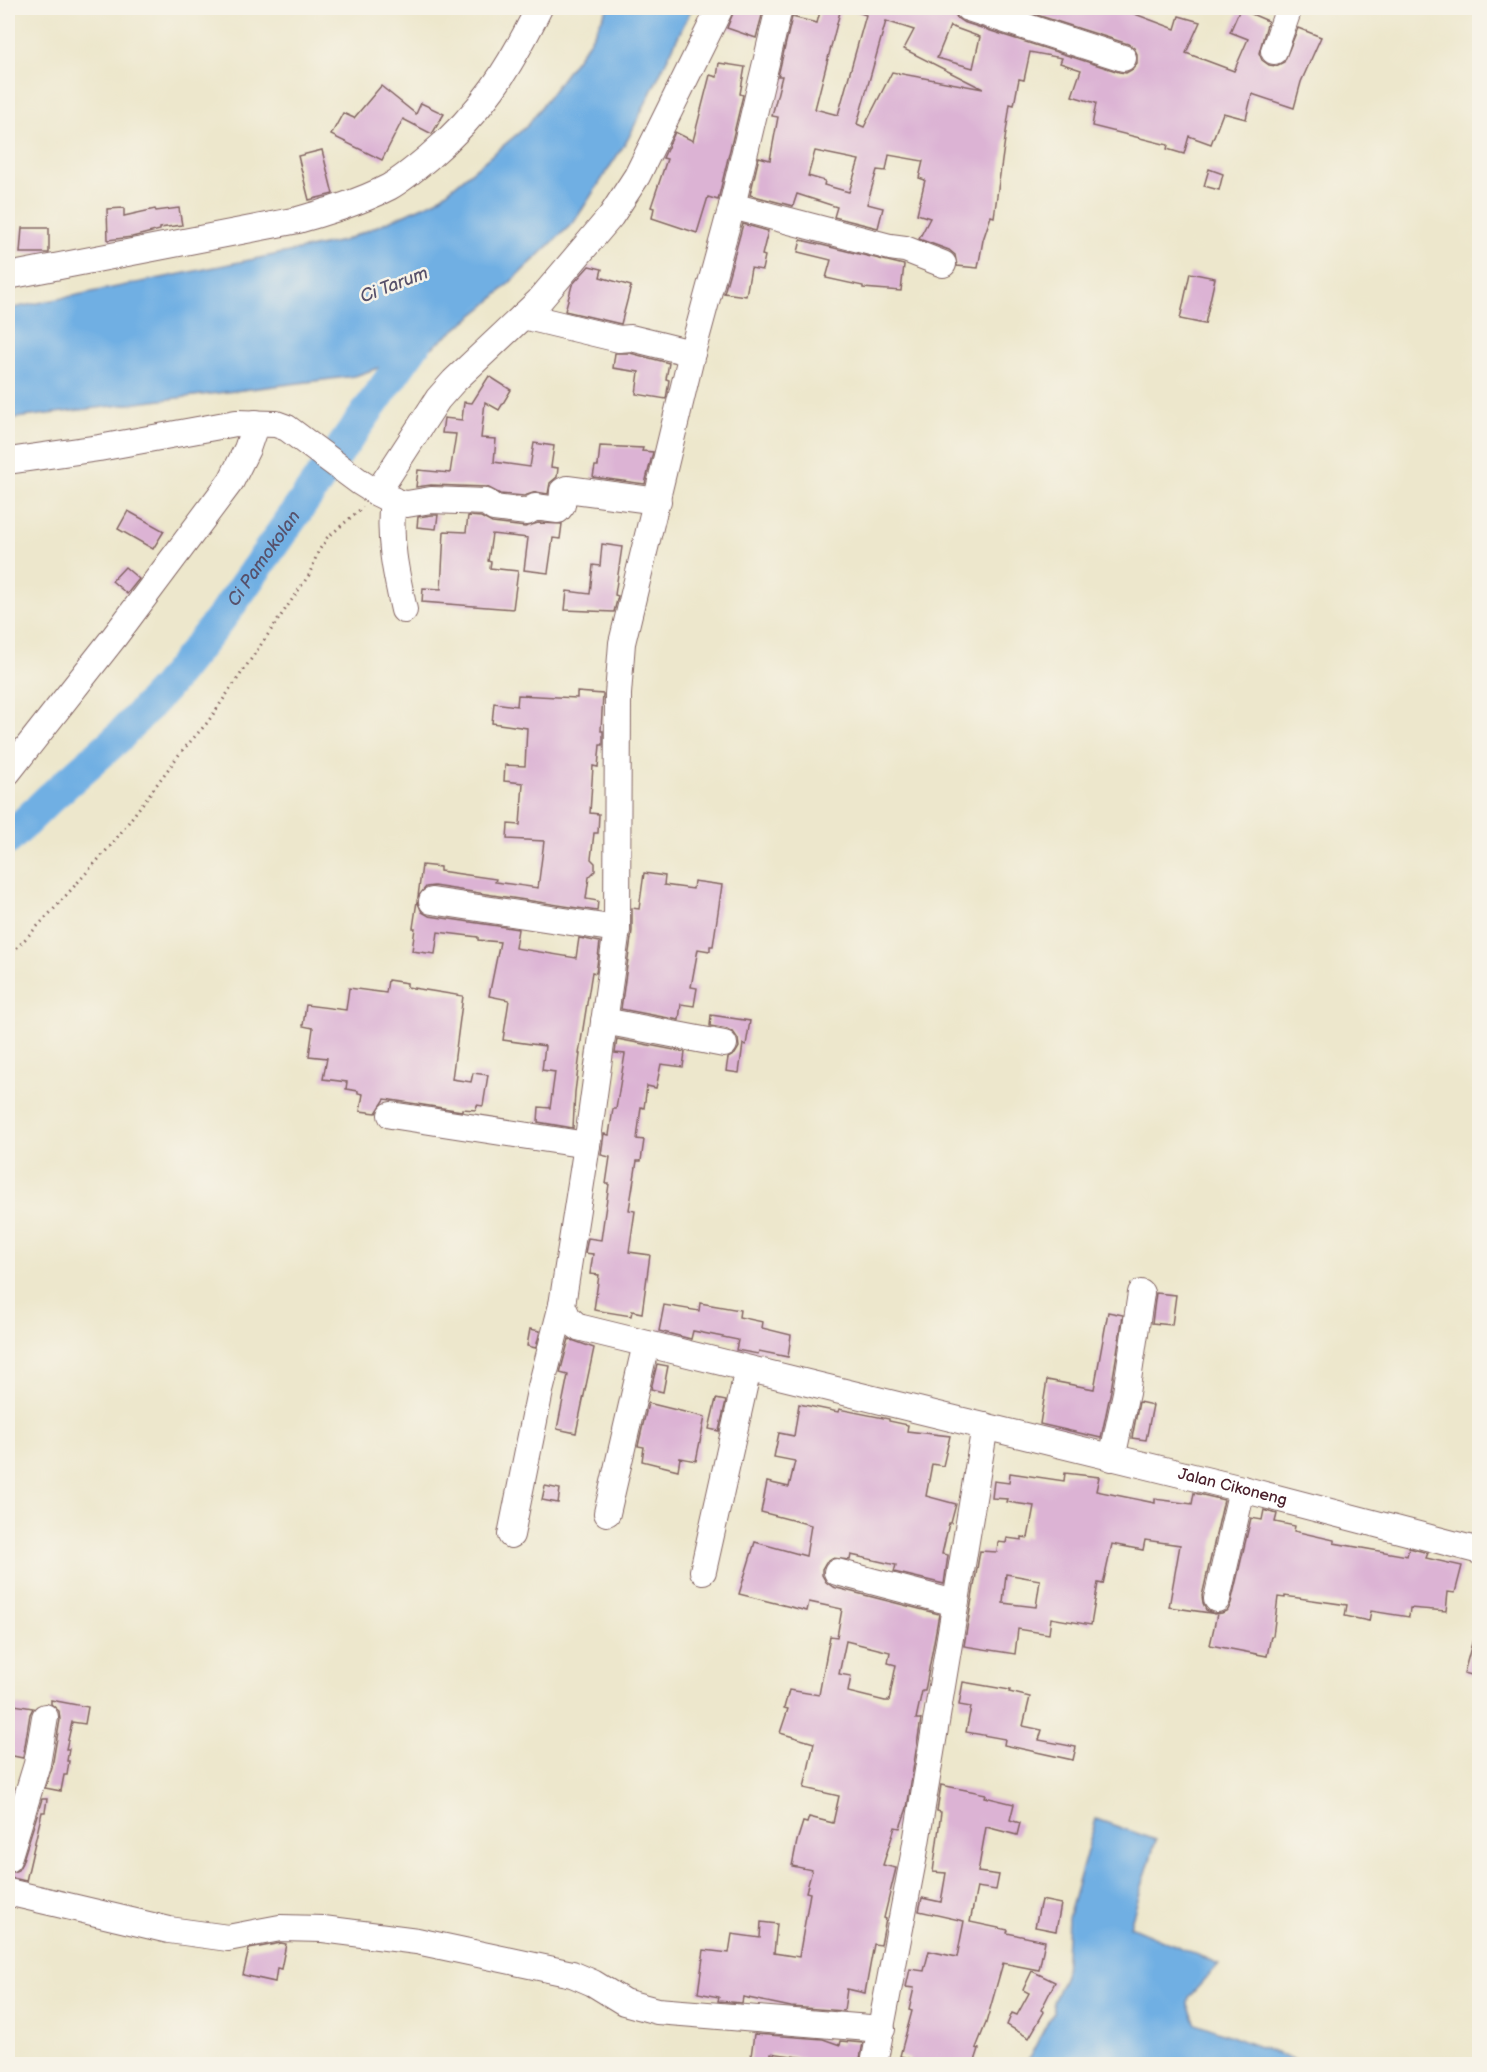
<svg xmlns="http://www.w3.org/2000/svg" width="1487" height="2072" viewBox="0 0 1487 2072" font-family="'Balsamiq Sans',sans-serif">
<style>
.water{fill:#6fafe3;stroke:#5c6787;stroke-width:1.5}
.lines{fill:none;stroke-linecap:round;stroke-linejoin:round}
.river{stroke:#6fafe3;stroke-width:32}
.building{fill:#dcb3d4;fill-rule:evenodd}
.minor-casing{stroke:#836563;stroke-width:28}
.path{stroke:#836563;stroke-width:3;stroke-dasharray:1.5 4.5;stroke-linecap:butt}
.minor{stroke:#fff;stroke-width:26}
.labels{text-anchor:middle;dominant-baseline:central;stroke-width:5;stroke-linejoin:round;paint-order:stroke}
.street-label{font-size:16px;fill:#4a1f2b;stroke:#f7f3e8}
.water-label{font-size:18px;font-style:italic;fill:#57516b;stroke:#f7f3e8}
</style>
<rect width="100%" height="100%" fill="#f7f3e8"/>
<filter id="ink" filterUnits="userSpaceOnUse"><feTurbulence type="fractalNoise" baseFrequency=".0167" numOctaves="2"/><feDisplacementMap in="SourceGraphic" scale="12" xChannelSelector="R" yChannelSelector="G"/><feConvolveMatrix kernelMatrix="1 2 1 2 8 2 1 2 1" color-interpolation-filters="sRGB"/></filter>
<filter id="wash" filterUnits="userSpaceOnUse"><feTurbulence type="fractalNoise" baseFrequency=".008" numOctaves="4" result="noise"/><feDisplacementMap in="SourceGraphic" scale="24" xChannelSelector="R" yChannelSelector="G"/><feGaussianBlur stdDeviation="1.35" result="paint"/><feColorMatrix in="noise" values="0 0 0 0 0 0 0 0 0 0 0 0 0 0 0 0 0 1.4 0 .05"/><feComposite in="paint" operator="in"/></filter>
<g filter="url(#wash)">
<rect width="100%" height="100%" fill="#ede7cc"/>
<g class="water">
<path d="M608 8H692L628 139 574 222 485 306 429 350 355 376 8 419V309L343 241 437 200 527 126 589 42Z"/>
<path d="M1096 1819 1156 1840 1130 1926 1219 1964 1189 1997 1188 2005 1196 2023 1304 2064H1026L1053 2012V2002L1065 1975 1068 1918Z"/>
</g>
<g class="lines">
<path class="river" id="s1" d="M8 839 50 798 119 737 165 688 224 614 429 324"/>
</g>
<g id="blocks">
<g class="building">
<path d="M735 8H764L756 38 727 28Z"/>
<path d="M821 8H841L815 109 838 115 866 15 852 10V8H953L957 18 963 22 1119 72 1126 73 1133 69 1137 63V54L1134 48 1128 44 1015 8H1119L1175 29 1179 16 1200 22 1186 53 1234 71 1248 39 1230 32 1240 9 1268 21 1259 53 1262 60 1269 65 1276 66 1284 62 1298 28 1321 37 1301 82 1294 108 1252 94 1246 119 1223 113 1211 144 1189 136 1184 154 1167 149 1168 145 1092 126 1096 103 1072 96 1081 70 1060 63 1062 58 1030 52 1024 80 1019 79 1014 105 1010 104 994 217 991 216 983 240 978 268 957 266 955 255 949 250 919 239 930 218 917 214 925 180 919 178 923 161 889 155 886 171 877 170 867 204 883 208 878 228 834 217 837 207 797 194 793 206 750 195 759 157 770 160 778 117 772 116 782 76H778L792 17 817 23ZM886 21 914 30 904 49 983 89 892 72 864 127 857 124ZM950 26 980 37 973 68 937 58ZM815 151 859 160 849 192 824 185 825 181 808 176Z"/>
<path d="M719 63 745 67 740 94 743 95 718 200 708 197 697 233 652 218 654 208 651 207 667 159 663 158 675 132 693 141 710 75 717 77Z"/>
<path d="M381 86 416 114 421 103 444 114 432 134 403 119 382 160 331 135 343 113 354 118Z"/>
<path d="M322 150 333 194 309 200 298 156Z"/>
<path d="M1209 169 1223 174 1219 190 1204 186Z"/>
<path d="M124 208V216L155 209 156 211 179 208 182 225 160 228V230L132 237 108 240 107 209Z"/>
<path d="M743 224 768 231 762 255 765 256 762 270 751 268 746 296 724 293Z"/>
<path d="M22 228H49V253H20Z"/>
<path d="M801 240 904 265 901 291 863 288V286L826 278 831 260 798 252Z"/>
<path d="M589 266 602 269 600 277 631 286 621 324 565 311 572 285Z"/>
<path d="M1190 273 1215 278 1205 324 1180 319Z"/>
<path d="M615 353H630L669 363 666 379 669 380 666 399 636 394 639 372 613 368Z"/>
<path d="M489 376 511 390 499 410 485 402 481 438 496 439 494 462 530 467 534 443 554 446 551 467 558 468 557 477 550 483 548 494 536 492 524 496 500 494 487 487 431 485 416 487 418 470 450 473 456 434 442 433 444 418 462 420 464 402 472 403Z"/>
<path d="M600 446 643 448 642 451 653 452 645 484 593 477 595 466H598Z"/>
<path d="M128 511 164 531 153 549 118 529Z"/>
<path d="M432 515H438L436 529 417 527 418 517Z"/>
<path d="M468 516 481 517 492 523 525 527 538 523 562 524 560 539 553 538 548 573 524 570 528 538 492 534 488 561 491 562 490 568 518 571 513 609 422 602 423 588 441 589 444 531 466 532Z"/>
<path d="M602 544 622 547 615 595 618 596 614 612 565 610 567 591 590 594 593 565 600 566Z"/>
<path d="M125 567 139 579 127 594 112 581Z"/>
<path d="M577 692 603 694 601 731H603V745H600L598 767 593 766 590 813 599 814 598 833H594L591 859 595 863V871L589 877 586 899 598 901 597 911 434 886 426 887 418 897 422 865 440 867V871L496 879 495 882 538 888 544 841 507 839 508 824 520 825 523 783 504 781 505 765 525 766 527 728 492 723 494 703 517 706 518 695 577 698Z"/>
<path d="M644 873 665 876 664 885 693 889 694 881 722 885 713 946H710V951L698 949 691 987 697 988 694 1006 681 1004 679 1020 621 1009 632 931V908L639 909Z"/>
<path d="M417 901 422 912 429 916 518 929 515 948 576 958 579 938 600 942 596 973 592 972 579 1054H580L575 1092 573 1128 538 1122 539 1107 550 1108 555 1072 542 1070 545 1046 503 1040 509 1000 489 996 500 942 478 940V937L438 932 435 954 412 951 415 928H413Z"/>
<path d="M388 980 407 983V987L463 996 452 1079 471 1082 473 1073 488 1075 483 1106 477 1105 476 1110 462 1109V1111L385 1099 376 1113 360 1111 363 1094 358 1093V1091L346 1089 347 1082 323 1079 327 1058 309 1056 313 1028 303 1026 306 1005 346 1010 349 988 386 993Z"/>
<path d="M711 1015 750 1021 746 1045 743 1044 739 1073 726 1071 728 1058 735 1054 739 1047 738 1039 734 1033 727 1029 710 1026Z"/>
<path d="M617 1039 685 1052 683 1067 661 1064 656 1088 647 1086 644 1108 641 1107 637 1139 644 1140 641 1161H637L629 1210 635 1211 629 1252 650 1255 642 1313 632 1311 631 1316 594 1310 599 1275 590 1274 593 1254 585 1253 588 1238 601 1240 609 1184H606L610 1157 601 1155 604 1134 609 1135 613 1109H616L625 1054 615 1053Z"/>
<path d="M1156 1293 1176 1295 1172 1325 1152 1323Z"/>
<path d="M700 1303 740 1310 739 1317 763 1322 762 1328 791 1335 788 1357 759 1351 758 1354 736 1350 738 1340 693 1331 691 1339 659 1331 664 1305 699 1311Z"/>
<path d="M1108 1312 1123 1315 1111 1390 1101 1438 1040 1424 1047 1380 1094 1389Z"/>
<path d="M530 1329 540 1331 536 1348 527 1346Z"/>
<path d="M569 1339 594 1348 576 1433 557 1429 568 1375 560 1373Z"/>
<path d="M657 1364 668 1366 663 1392 651 1389Z"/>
<path d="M716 1399 726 1401 719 1431 709 1429Z"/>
<path d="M1139 1402 1153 1405 1146 1440 1132 1438Z"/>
<path d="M648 1403 705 1417 696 1461 680 1458 678 1470 642 1461 644 1447 638 1446Z"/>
<path d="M799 1404 838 1412 839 1409 889 1419V1421L908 1425 907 1431 950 1436 943 1466 932 1464 926 1496 956 1504 951 1523H949L942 1554 948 1555 944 1584 894 1572 896 1565 851 1555 850 1560 832 1558 826 1562 822 1569V1575L826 1582 833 1587 939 1614 925 1691H922L916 1719H921L907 1808 900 1828 895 1827 883 1865 896 1868 884 1918 886 1919 881 1945 874 1944 865 1993 847 1989 844 2011 791 2007 743 1997 742 2003 718 2001 719 1997 698 1993 704 1950 729 1953 732 1934 760 1938 761 1922 777 1924 774 1953 799 1957 810 1893 806 1892 812 1870 792 1866 797 1841 803 1822 807 1823 809 1817 833 1823 839 1796 804 1788 814 1743 780 1733 788 1709 784 1708 789 1690 819 1695 830 1636 837 1637 842 1609 809 1602 807 1611 739 1594 755 1542 806 1556 811 1525 761 1512 767 1482 789 1487 795 1461 774 1457 779 1433 794 1436ZM846 1641 890 1652 888 1663 896 1665 889 1701H885L848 1692 851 1676 839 1674Z"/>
<path d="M1010 1473 1064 1481 1065 1473 1099 1477 1096 1491 1155 1503V1499L1192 1504 1194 1493 1224 1500 1202 1596 1203 1603 1206 1610 1214 1614 1222 1613 1228 1610 1231 1603 1251 1518 1262 1520 1264 1510 1277 1514 1275 1522 1295 1526 1294 1531 1334 1540V1543L1407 1556 1409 1548 1428 1553 1426 1558 1462 1566 1455 1593 1448 1592 1446 1611 1410 1608 1409 1617 1371 1611 1369 1621 1345 1616 1347 1605 1285 1596V1598L1278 1597 1273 1636H1271L1267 1656 1210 1645 1217 1614 1169 1607 1180 1545 1145 1540 1143 1550 1112 1544 1103 1584 1098 1583 1091 1625 1051 1618 1049 1634 1018 1629 1015 1654 964 1646 980 1551 997 1552 998 1542 1006 1543 1007 1538 1022 1540V1537L1028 1538 1034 1506 1007 1502 1008 1499 992 1498 994 1481 1009 1483ZM1006 1574 1040 1580 1036 1607 1003 1603Z"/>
<path d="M545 1486 560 1489 558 1503 542 1500Z"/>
<path d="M1475 1632 1479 1633V1677L1464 1673Z"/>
<path d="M963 1682 1010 1690 1009 1692 1030 1697 1023 1726 1042 1730 1039 1740 1076 1747 1073 1760 1004 1745 1005 1739 966 1732 971 1707 959 1705Z"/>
<path d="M51 1700 88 1707 85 1724 72 1722 66 1749H69L67 1761H69L67 1775H64L61 1791 45 1788 52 1767 60 1720 59 1711 51 1704Z"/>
<path d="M8 1704 33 1708 30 1714 23 1758 8 1755Z"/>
<path d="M941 1785 986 1794 985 1797 1014 1804 1010 1820 1020 1823 1017 1835 986 1827 978 1872 999 1875 996 1890 977 1887 970 1922 1008 1930 1007 1933 1045 1941 1039 1970 1003 1963 986 2023 976 2048 979 2049 974 2064H908L910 2059 900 2056 912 2011 909 2010 914 1988 906 1987 910 1969 924 1971 929 1951 957 1957 964 1921 919 1911 922 1898 941 1902 946 1873 933 1872 941 1812 937 1811Z"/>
<path d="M42 1799H47L45 1812H42L26 1881 8 1877V1874L18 1870 22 1863Z"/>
<path d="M1041 1900 1061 1904 1056 1931 1035 1927Z"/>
<path d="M281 1943 286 1944 281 1969 277 1968 275 1982 243 1975 249 1949Z"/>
<path d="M1032 1971 1055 1982 1041 2010 1044 2012 1029 2038 1007 2025 1012 2013 1017 2015 1029 1993 1023 1990Z"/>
<path d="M754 2034 823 2039 840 2045 841 2041 863 2043 859 2064H804L805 2058 771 2053 769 2064H750Z"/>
</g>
</g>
</g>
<g filter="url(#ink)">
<use href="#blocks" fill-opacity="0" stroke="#836563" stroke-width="1.5"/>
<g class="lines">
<g class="minor-casing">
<g id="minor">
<path id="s2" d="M779 8 732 206 692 353 622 643 618 694 617 929 587 1145 562 1305 568 1318 578 1327 1242 1489 1480 1551"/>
<path d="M968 8 1123 58"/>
<path d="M1274 51 1289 8"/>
<path d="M732 206 890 247 905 249 943 264"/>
<path d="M8 276 298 220C329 211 360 202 389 187 403 179 416 168 429 157 482 112 509 69 539 8"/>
<path d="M523 316 619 339 631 338 692 353"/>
<path d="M8 461 99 448 236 423 276 424 287 428 361 483 377 493 438 399 454 381 539 301 611 216 637 176 720 8"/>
<path d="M377 493 395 502 407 504 431 500 486 502 494 508 527 512 535 507 558 510 562 505 563 491 567 489 658 501"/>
<path d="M393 500C388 538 396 574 404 610"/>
<path d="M8 772 115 636 231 481 247 449 256 423"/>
<path d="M432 901 617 929"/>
<path d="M604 1021 724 1044"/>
<path d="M391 1115 587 1145"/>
<path d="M1112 1458 1126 1393 1141 1293"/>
<path d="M607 1513 646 1344"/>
<path d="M511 1535 540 1391 562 1305"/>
<path d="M703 1571 748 1369"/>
<path d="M837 1572 955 1603"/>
<path d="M1217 1599 1242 1489"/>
<path d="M8 1859 37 1764 45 1717"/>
<path d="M8 1892 169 1930 228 1938 280 1928 323 1929 417 1941 572 1974 593 1983 624 2002 657 2011 882 2029"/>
<path d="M874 2064 914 1855 985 1426"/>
</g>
</g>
<path class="path" d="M8 957 53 910 113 843 181 752 207 723 309 575 318 552 327 538 363 507"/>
<use href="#minor" class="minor"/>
</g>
</g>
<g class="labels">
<g class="street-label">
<text stroke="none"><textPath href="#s2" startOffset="2022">Jalan Cikoneng</textPath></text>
</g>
<g class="water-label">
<text transform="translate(394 285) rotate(-21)">Ci Tarum</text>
<text stroke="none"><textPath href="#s1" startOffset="381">Ci Pamokolan</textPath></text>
</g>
</g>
<rect width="1487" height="2072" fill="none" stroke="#f7f3e8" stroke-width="30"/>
</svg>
